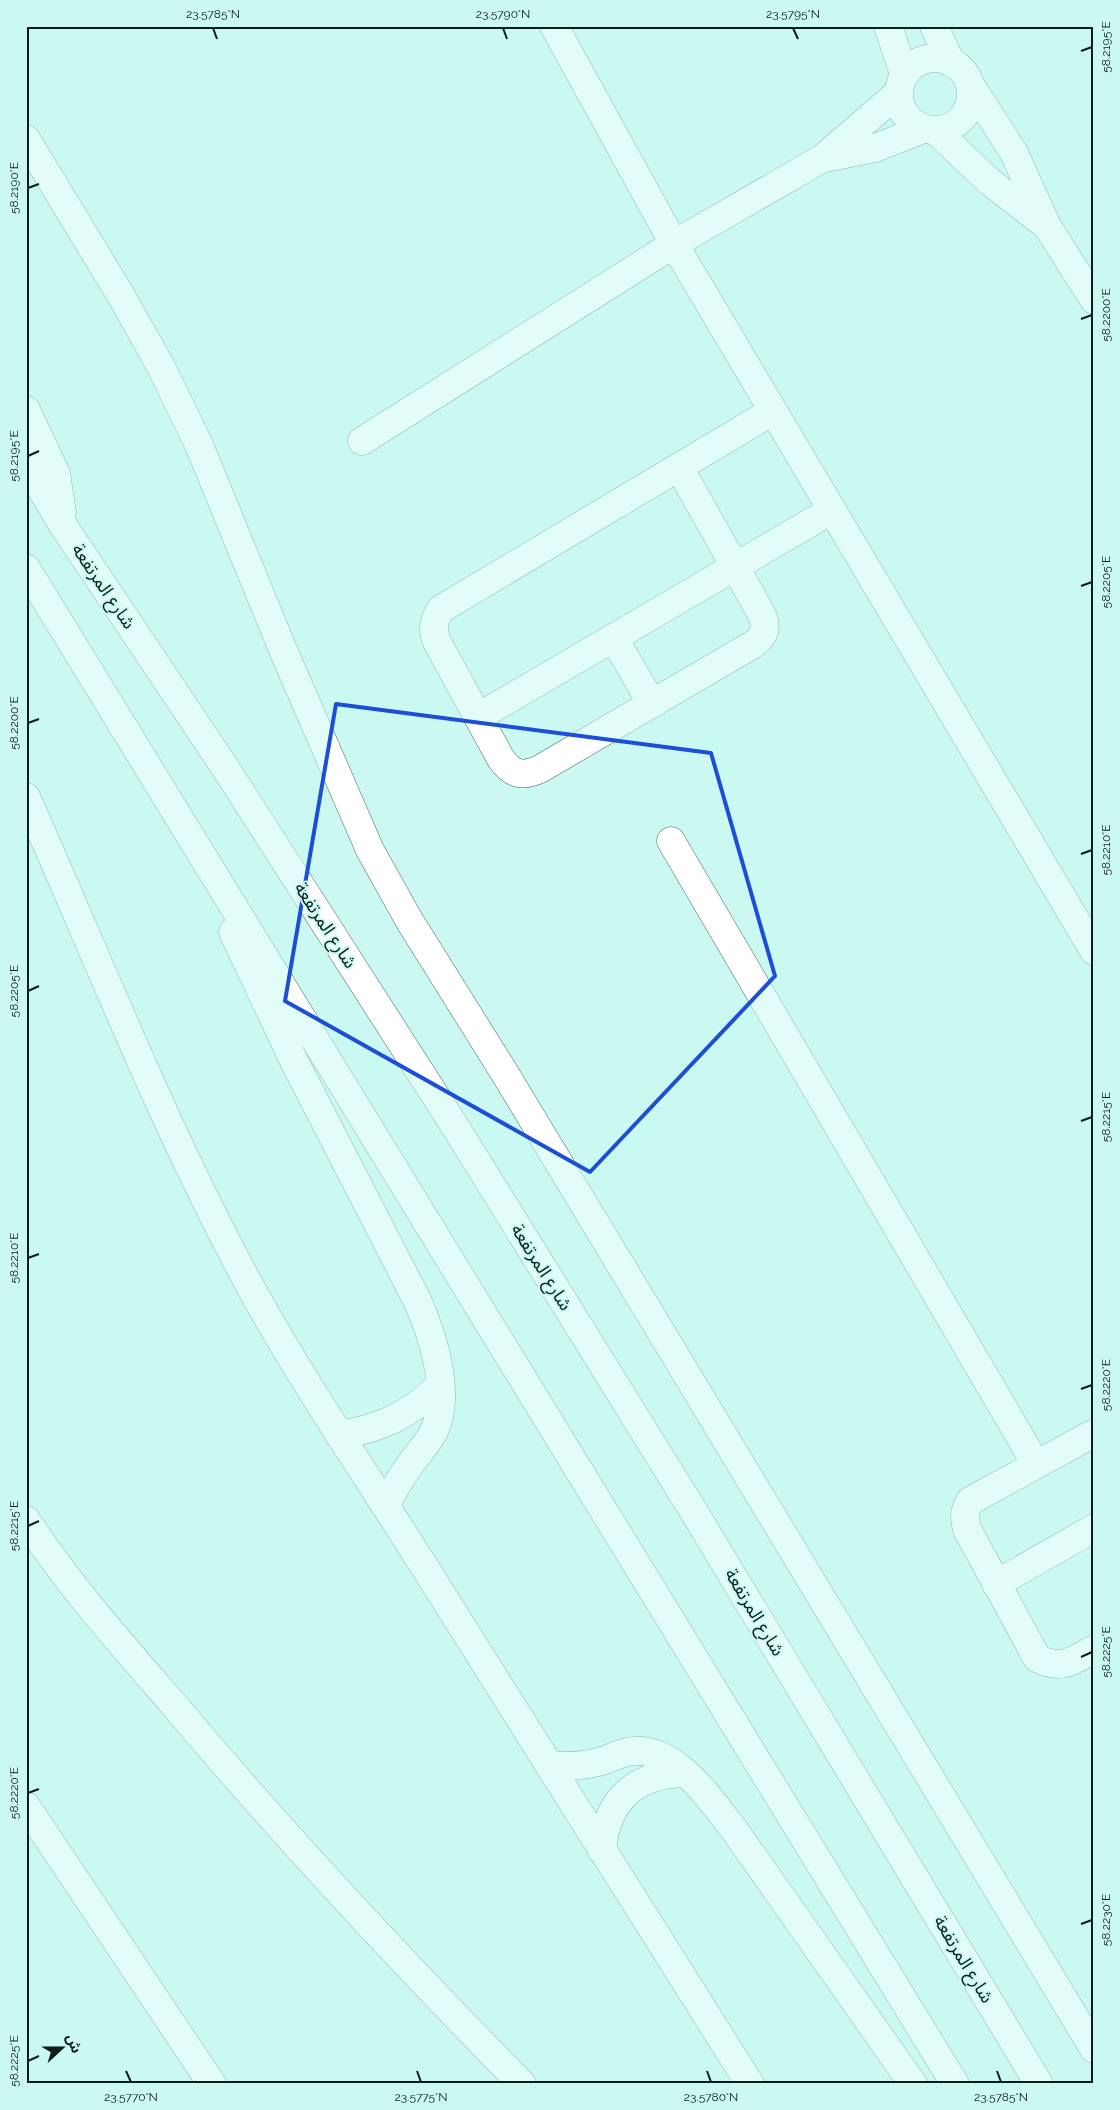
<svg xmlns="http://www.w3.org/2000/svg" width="1120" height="2110" viewBox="0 0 1120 2110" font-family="Raleway,'Noto Sans Arabic',sans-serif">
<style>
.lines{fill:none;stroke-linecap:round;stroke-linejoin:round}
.minor-casing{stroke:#446e67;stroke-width:29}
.major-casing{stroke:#446e67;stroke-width:29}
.minor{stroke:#fff;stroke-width:28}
.major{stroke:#fff;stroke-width:28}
.marked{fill:none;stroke:#1d4ed8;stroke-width:4;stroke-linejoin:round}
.ticks{fill:none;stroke:#0d1e1b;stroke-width:2}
.labels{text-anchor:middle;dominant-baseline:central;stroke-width:4;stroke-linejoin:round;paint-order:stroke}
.street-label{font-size:18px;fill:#0d1e1b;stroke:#cbf9f1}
.neatline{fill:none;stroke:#0d1e1b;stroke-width:2}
.ticks-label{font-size:12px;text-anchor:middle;fill:#0d1e1b}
</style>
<rect width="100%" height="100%" fill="#cbf9f1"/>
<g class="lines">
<g class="minor-casing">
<g id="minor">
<path d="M554 26 674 244 1094 951"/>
<path d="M888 26 904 74"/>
<path d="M934 26 951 63"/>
<circle cx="935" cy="94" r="36"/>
<path d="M971 86 1014 153 1047 226 1094 300"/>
<path d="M936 131 990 182 1047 226"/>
<path d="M825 158 875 148 923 129"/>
<path d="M362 441 674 244 823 158 898 93"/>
<path d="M679 467 761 613C768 627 765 637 752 645L540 769C522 777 513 775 501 759L437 642C432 629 433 621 441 609Z"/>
<path d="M679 467 773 411"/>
<path d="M614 638 652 704"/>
<path d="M478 717 832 510"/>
<path d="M671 841 1036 1464"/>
<path d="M1094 1433 970 1501C964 1511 964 1518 967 1529L1037 1658C1061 1671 1072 1661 1094 1649"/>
<path d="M26 1520C70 1587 123 1646 175 1706 285 1837 402 1962 522 2084"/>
<path d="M996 1584 1094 1528"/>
<path d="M26 1806 212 2084"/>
</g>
</g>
<g class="major-casing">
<g id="major">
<path d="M26 139 120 294 160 365 199 445 283 650 370 850 409 920 504 1072 1094 2049"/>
<path d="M26 410 56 474 62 513"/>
<path d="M26 463 64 527 224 766 456 1128 691 1507 1039 2084"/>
<path d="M26 568 955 2084"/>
<path d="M26 797C101 965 167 1136 256 1297 309 1392 371 1482 429 1574 536 1744 642 1914 750 2084"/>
<path d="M233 932 294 1061 418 1302C434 1339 454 1401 430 1438 423 1449 414 1458 407 1469 399 1480 392 1493 386 1505"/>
<path d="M339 1435C379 1429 410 1415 439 1386"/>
<path d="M549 1765C568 1767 587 1766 605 1760 612 1757 619 1754 627 1752 673 1742 710 1799 735 1831L913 2084"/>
<path d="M602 1851C606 1800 635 1774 685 1773"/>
</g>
</g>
<use href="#minor" class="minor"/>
<use href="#major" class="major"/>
</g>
<path d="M0 0H1120V2110H0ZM336 704 711 753 775 976 590 1172 285 1001Z" fill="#cbf9f1" fill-opacity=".55" fill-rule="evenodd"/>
<path class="marked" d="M336 704 711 753 775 976 590 1172 285 1001Z"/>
<path class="ticks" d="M213 28 217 39M503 28 507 39M793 28 798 39M1081 51 1092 47M28 188 39 184M1081 319 1092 315M28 456 39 451M1081 586 1092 582M28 723 39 719M1081 854 1092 850M28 991 39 986M1081 1121 1092 1117M28 1258 39 1254M1081 1389 1092 1385M28 1526 39 1521M1081 1657 1092 1652M28 1793 39 1789M1081 1924 1092 1920M28 2061 39 2056M126 2071 131 2082M417 2071 421 2082M707 2071 711 2082M997 2071 1001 2082"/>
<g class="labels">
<g class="street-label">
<text transform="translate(104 586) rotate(56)">شارع المرتفعة</text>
<text transform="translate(326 925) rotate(57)">شارع المرتفعة</text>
<text transform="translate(542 1267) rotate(58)">شارع المرتفعة</text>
<text transform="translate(755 1612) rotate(59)">شارع المرتفعة</text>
<text transform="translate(964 1959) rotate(59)">شارع المرتفعة</text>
</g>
</g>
<rect width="1120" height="2110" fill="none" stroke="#cbf9f1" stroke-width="55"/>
<g transform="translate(62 2048) rotate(69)" stroke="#cbf9f1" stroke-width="4" paint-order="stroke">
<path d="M0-4L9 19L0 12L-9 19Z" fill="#0d1e1b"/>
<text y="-8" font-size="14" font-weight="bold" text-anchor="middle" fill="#0d1e1b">ش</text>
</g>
<rect x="28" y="28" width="1064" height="2054" class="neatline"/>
<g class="ticks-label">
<text x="213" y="18">23.5785°N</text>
<text x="503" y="18">23.5790°N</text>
<text x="793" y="18">23.5795°N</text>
<text transform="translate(1106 47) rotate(-90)" y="4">58.2195°E</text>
<text transform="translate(14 188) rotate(-90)" y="4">58.2190°E</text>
<text transform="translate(1106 315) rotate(-90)" y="4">58.2200°E</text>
<text transform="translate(14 456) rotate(-90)" y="4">58.2195°E</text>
<text transform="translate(1106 582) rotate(-90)" y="4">58.2205°E</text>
<text transform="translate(14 723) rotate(-90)" y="4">58.2200°E</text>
<text transform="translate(1106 850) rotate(-90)" y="4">58.2210°E</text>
<text transform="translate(14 991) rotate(-90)" y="4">58.2205°E</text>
<text transform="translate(1106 1117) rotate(-90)" y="4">58.2215°E</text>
<text transform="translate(14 1258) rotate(-90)" y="4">58.2210°E</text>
<text transform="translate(1106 1385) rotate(-90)" y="4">58.2220°E</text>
<text transform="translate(14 1526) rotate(-90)" y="4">58.2215°E</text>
<text transform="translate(1106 1652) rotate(-90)" y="4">58.2225°E</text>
<text transform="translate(14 1793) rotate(-90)" y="4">58.2220°E</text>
<text transform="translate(1106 1920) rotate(-90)" y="4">58.2230°E</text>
<text transform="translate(14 2061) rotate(-90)" y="4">58.2225°E</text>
<text x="131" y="2101">23.5770°N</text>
<text x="421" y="2101">23.5775°N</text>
<text x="711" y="2101">23.5780°N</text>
<text x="1001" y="2101">23.5785°N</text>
</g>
</svg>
